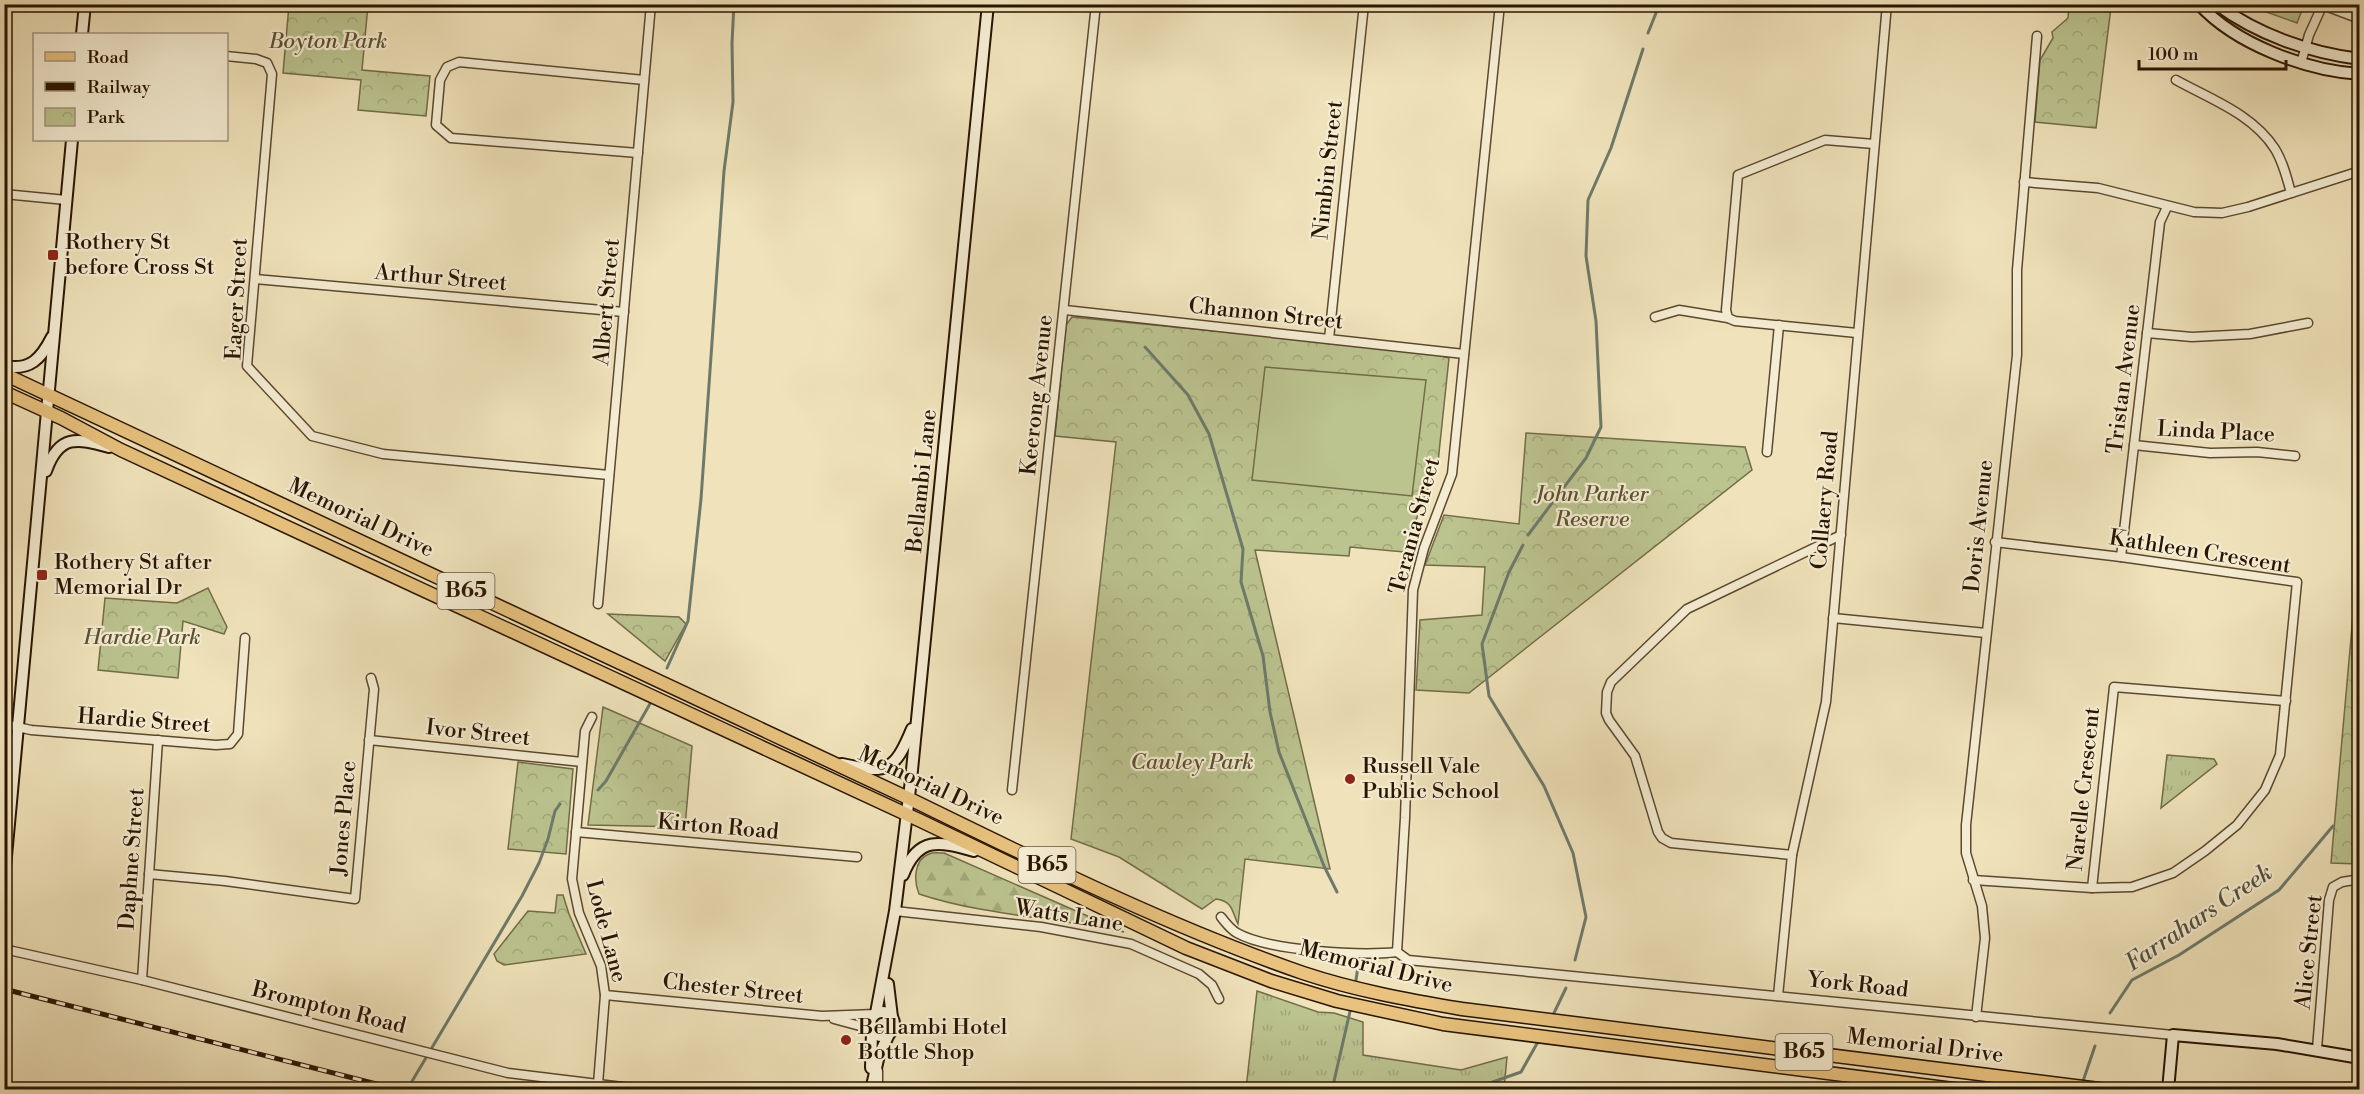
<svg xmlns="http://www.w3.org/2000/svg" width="2364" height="1094" viewBox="0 0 2364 1094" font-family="'Libre Bodoni',serif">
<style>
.grass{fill:url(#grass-tufts);stroke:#726c48;stroke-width:1.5}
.forest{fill:url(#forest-firs);stroke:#726c48;stroke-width:1.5}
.park{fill:url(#park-crowns);stroke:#726c48;stroke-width:1.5}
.pitch{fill:#bbc38f;stroke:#726c48;stroke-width:1.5}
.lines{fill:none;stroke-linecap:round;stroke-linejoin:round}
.stream{stroke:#6d7a6b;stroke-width:3}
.street-casing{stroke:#5b482f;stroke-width:11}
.secondary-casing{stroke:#291400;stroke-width:14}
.primary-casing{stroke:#291400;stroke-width:15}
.street{stroke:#f5edd3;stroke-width:8}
.secondary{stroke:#f5edd3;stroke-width:10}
.primary{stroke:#e8c27e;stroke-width:12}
.rail-casing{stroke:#291400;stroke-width:5}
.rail{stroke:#f5edd3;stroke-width:3;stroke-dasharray:9;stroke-linecap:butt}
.poi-dot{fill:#8f2418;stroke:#f5edd3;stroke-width:2}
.labels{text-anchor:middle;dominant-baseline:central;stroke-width:4.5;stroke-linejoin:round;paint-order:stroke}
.shield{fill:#f5edd3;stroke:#66553f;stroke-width:1.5}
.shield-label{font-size:21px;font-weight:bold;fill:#291400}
.park-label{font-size:22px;font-style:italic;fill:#5c5132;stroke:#f5edd3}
.street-label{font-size:22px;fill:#291400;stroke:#f5edd3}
.poi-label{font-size:22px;fill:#291400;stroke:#f5edd3;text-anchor:start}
.water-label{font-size:24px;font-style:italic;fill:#51503e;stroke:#f5edd3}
</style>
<defs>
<pattern id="grass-tufts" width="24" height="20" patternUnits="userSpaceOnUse" patternTransform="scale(1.5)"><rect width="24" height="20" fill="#bbc38f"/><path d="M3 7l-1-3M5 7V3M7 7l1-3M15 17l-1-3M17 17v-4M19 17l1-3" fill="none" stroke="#a1a77a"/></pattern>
<pattern id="forest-firs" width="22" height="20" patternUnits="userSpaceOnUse" patternTransform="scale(1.5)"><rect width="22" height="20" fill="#bbc38f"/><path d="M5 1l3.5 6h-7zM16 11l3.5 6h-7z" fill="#a1a77a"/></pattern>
<pattern id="park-crowns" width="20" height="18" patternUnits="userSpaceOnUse" patternTransform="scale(1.5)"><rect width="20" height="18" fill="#bbc38f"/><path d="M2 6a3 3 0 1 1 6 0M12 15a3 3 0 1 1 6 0" fill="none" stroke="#a1a77a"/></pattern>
</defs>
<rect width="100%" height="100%" fill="#f0e3bb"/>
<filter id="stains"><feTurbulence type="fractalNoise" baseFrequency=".00333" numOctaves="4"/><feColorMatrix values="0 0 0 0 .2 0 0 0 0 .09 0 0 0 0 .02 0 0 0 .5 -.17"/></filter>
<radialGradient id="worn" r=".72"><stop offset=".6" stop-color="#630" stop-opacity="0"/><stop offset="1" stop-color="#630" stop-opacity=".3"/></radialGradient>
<g class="grass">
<path d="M2247 5H2304L2297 23Z"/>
<path d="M2167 755 2214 759 2217 764 2161 808Z"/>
<path d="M1257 991 1318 1012 1334 1013 1363 1022V1055L1461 1070 1507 1057 1504 1089H1246Z"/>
</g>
<path class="forest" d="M944 853 1124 932C1056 917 985 916 919 894 914 882 913 860 929 854 933 852 939 853 944 853Z"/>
<g class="park">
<path d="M289 5H368L362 70 430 76 426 116 358 110 361 80 283 73Z"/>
<path d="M2069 5H2108L2111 7 2096 128 2035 122 2040 60 2053 38 2052 32 2068 18Z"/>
<path d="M1072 317 1430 352 1449 358 1438 462 1404 552 1350 547 1349 556 1255 550 1330 869 1245 859 1238 924C1232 912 1233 901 1216 899L1202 909 1119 857 1071 839 1116 442 1055 436 1066 325Z"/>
<path d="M1526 433 1745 447 1752 470 1469 693 1416 690 1420 620 1482 615 1485 567 1425 565 1444 515 1519 524Z"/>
<path d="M2359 548 2360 864H2359L2331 863Z"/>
<path d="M208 588 227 627 224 634 183 621 178 678 98 670 105 598 177 603Z"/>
<path d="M608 614 679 617 686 624 665 661Z"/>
<path d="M603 707 692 746 685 827 588 825Z"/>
<path d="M518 762 573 769 566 854 508 849Z"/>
<path d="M557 895H563L569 914 586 954 504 965 497 961 494 954 528 911 555 913Z"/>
</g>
<path class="pitch" d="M1265 367 1426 380 1412 496 1252 480Z"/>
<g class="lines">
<g class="stream">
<path d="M1648 33 1656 13"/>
<path d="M1145 347 1188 395 1209 434 1243 549 1241 582 1263 656 1270 712 1279 752 1324 866 1337 892"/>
<path d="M1528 535 1586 458 1601 427 1596 321 1586 256 1588 200 1611 148 1643 49"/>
<path d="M1523 545 1509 572 1482 644 1489 696 1544 786 1573 853 1586 917 1575 960"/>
<path d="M667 668 688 621 701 499 724 171 733 102 732 43 734 4"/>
<path d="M598 790 606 781 651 702"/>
<path d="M1355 986 1358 967"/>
<path d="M2110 1013 2132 980 2179 955 2279 890 2333 826"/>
<path d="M1553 1015 1566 988"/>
<path d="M411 1083 522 896 539 863 548 839 555 811 560 804"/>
<path d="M2082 1084 2095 1046"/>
<path d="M1332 1090 1351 1007"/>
<path d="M1470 1090 1521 1072 1539 1040"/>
</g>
<g class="street-casing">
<g id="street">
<path d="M2323 5 2360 19"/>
<path d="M226 56 256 59 267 63 272 74 247 366 312 436 383 454 609 475"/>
<path d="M2301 63 2309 35 2323 4"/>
<path d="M2176 80C2210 99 2253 114 2275 149 2283 162 2287 178 2291 193"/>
<path d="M638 153 451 138 436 125 440 80 447 67 459 62 644 80"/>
<path d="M2024 182 2098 188 2194 212 2222 213 2248 207 2360 171"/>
<path d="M4 194 66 200"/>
<path d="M255 279 624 312"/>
<path d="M1065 310 1464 354"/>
<path d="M1655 317 1679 310 1728 318"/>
<path d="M1857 333 1735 321 1728 318 1726 310 1738 175 1825 140 1874 144"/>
<path d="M2147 333 2192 337 2250 334 2308 323"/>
<path d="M1329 339 1364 4"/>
<path d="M2134 445 2210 453 2257 452 2295 456"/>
<path d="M1767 452 1779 325"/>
<path d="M2121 557 2160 222 2167 207"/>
<path d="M598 604 651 4"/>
<path d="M1833 618 1986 633"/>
<path d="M592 717 585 731 572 879 579 913 601 966 605 995 598 1084"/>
<path d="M4 724 31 730 216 745 230 744 238 734 245 638"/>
<path d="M369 740 582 762"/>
<path d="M1012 790 1096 4"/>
<path d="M576 832 857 857"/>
<path d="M1792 855 1671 843 1662 838 1658 832 1635 756 1609 720 1606 713 1607 692 1611 682 1687 609 1841 535"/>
<path d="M149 874 225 881 355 899 374 689 371 678"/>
<path d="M1973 880 2092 888 2132 887 2173 873 2205 851 2237 825 2265 790 2280 755 2297 582 2121 557 1995 542"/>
<path d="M2092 888 2114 687 2286 701"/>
<path d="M895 911 1041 927 1131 944 1199 974 1212 985 1219 999"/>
<path d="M1221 917C1226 923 1230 929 1237 933 1269 951 1361 956 1397 952"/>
<path d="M4 949 142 980 508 1073 647 1090"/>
<path d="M1397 952 1405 818 1413 590 1424 548 1452 474 1500 4"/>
<path d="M1397 952 1408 960 2173 1035"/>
<path d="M142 980 158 740"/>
<path d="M605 995 822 1016 875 1014"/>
<path d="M1778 996 1792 855 1826 702 1887 4"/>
<path d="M1976 1017 1985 938 1982 906 1966 853V825L2017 355V270L2037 36"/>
<path d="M834 1019 871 1029"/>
<path d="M2317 1049 2329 900 2333 887 2342 882 2360 879"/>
<path d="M878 1090V1071"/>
</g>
</g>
<g class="secondary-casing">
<g id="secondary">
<path d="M2199 4C2235 44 2307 71 2360 74"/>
<path d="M2216 4C2257 34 2309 53 2360 59"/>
<path d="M82 34 85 4"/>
<path d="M4 366C30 371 41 359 52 337"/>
<path d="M46 471C59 434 77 438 109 447"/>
<path d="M842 764C887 774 894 772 912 729"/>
<path d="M903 875C918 836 939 841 974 851"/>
<path d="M4 878 72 140"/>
<path d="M888 984 892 1017"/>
<circle cx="882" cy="1024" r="12"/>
<path d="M876 1013 895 911 911 780 988 4"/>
<path d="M871 1068 872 1032"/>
<path d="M871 1090 879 1055 889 1034"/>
<path d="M2168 1090 2173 1035 2277 1044 2360 1058"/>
</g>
</g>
<g class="primary-casing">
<g id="primary">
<path d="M4 374 908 798C1037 861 1167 926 1303 973 1354 990 1408 1000 1462 1009L2107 1090"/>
<path d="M4 392 61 418 121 450 921 821 1186 948 1271 981 1337 1001 1443 1024 1961 1090"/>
</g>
</g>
<use href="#street" class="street"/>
<use href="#secondary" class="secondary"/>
<use href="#primary" class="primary"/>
<g class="rail-casing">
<path id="rail" d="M4 989 400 1090"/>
</g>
<use href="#rail" class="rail"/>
</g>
<g class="poi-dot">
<rect x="47" y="249" width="12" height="12" rx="3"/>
<rect x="36" y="569" width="12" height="12" rx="3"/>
<circle cx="1350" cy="779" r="6"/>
<circle cx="846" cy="1040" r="6"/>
</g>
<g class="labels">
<g class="shield">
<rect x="437.5" y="573" width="57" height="36" rx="4.5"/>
<rect x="1018.5" y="847" width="57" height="36" rx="4.5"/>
<rect x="1775.5" y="1034" width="57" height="36" rx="4.5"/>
</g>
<g class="shield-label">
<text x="466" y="591">B65</text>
<text x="1047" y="865">B65</text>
<text x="1804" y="1052">B65</text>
</g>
<g class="park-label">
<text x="328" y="41">Boyton Park</text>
<text x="1592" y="494">John Parker<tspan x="1592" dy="25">Reserve</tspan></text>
<text x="142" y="637">Hardie Park</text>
<text x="1192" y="762">Cawley Park</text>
</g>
<g class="street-label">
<text transform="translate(1328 170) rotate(-84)">Nimbin Street</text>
<text transform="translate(441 278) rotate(5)">Arthur Street</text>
<text transform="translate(237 299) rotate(-87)">Eager Street</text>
<text transform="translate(607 302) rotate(-85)">Albert Street</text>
<text transform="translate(1266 314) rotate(6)">Channon Street</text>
<text transform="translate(2124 379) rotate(-83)">Tristan Avenue</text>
<text transform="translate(1037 395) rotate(-84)">Keerong Avenue</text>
<text transform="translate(2216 432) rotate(3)">Linda Place</text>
<text transform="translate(922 481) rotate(-84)">Bellambi Lane</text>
<text transform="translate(1825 500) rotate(-85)">Collaery Road</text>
<text transform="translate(361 518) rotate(25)">Memorial Drive</text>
<text transform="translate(1415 526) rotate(-75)">Terania Street</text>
<text transform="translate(1979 526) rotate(-84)">Doris Avenue</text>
<text transform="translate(2200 552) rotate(9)">Kathleen Crescent</text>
<text transform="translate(144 721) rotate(4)">Hardie Street</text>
<text transform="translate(478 733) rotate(6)">Ivor Street</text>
<text transform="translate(931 786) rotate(25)">Memorial Drive</text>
<text transform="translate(2084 789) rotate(-84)">Narelle Crescent</text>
<text transform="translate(344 818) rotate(-85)">Jones Place</text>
<text transform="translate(718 827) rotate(5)">Kirton Road</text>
<text transform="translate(132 859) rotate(-86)">Daphne Street</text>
<text transform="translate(1069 916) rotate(9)">Watts Lane</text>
<text transform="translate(606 931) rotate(75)">Lode Lane</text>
<text transform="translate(2309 952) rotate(-84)">Alice Street</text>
<text transform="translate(1376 967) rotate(14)">Memorial Drive</text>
<text transform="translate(1858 985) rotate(6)">York Road</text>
<text transform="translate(733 989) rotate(6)">Chester Street</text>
<text transform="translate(329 1008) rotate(14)">Brompton Road</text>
<text transform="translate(1925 1046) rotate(7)">Memorial Drive</text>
</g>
<g class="poi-label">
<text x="65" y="242">Rothery St<tspan x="65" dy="25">before Cross St</tspan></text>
<text x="54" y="562">Rothery St after<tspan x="54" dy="25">Memorial Dr</tspan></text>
<text x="1362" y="766">Russell Vale<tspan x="1362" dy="25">Public School</tspan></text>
<text x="858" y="1027">Bellambi Hotel<tspan x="858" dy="25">Bottle Shop</tspan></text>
</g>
<g class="water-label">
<text transform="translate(2199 918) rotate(-34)">Farrahars Creek</text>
</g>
</g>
<rect width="2364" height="1094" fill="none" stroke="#f0e3bb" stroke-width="24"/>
<rect x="6" y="6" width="2352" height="1082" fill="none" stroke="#291400" stroke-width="3"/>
<rect x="12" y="12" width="2340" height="1070" fill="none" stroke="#291400" stroke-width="1.5"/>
<rect x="33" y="33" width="195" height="108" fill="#f5edd3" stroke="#a3967f" stroke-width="1.5"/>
<rect x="45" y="52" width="30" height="9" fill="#e8c27e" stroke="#a3967f" stroke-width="1.5"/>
<text x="87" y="63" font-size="18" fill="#291400">Road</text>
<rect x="45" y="82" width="30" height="9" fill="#291400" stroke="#a3967f" stroke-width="1.5"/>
<text x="87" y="93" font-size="18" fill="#291400">Railway</text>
<rect x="45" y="108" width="30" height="18" fill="url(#park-crowns)" stroke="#a3967f" stroke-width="1.5"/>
<text x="87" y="123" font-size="18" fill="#291400">Park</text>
<path d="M2139 60v9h147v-9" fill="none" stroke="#291400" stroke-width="3"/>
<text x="2148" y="60" font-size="18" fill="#291400" stroke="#f5edd3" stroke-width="4.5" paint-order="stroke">100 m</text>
<rect width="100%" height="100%" filter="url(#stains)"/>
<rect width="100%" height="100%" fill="url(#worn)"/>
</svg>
